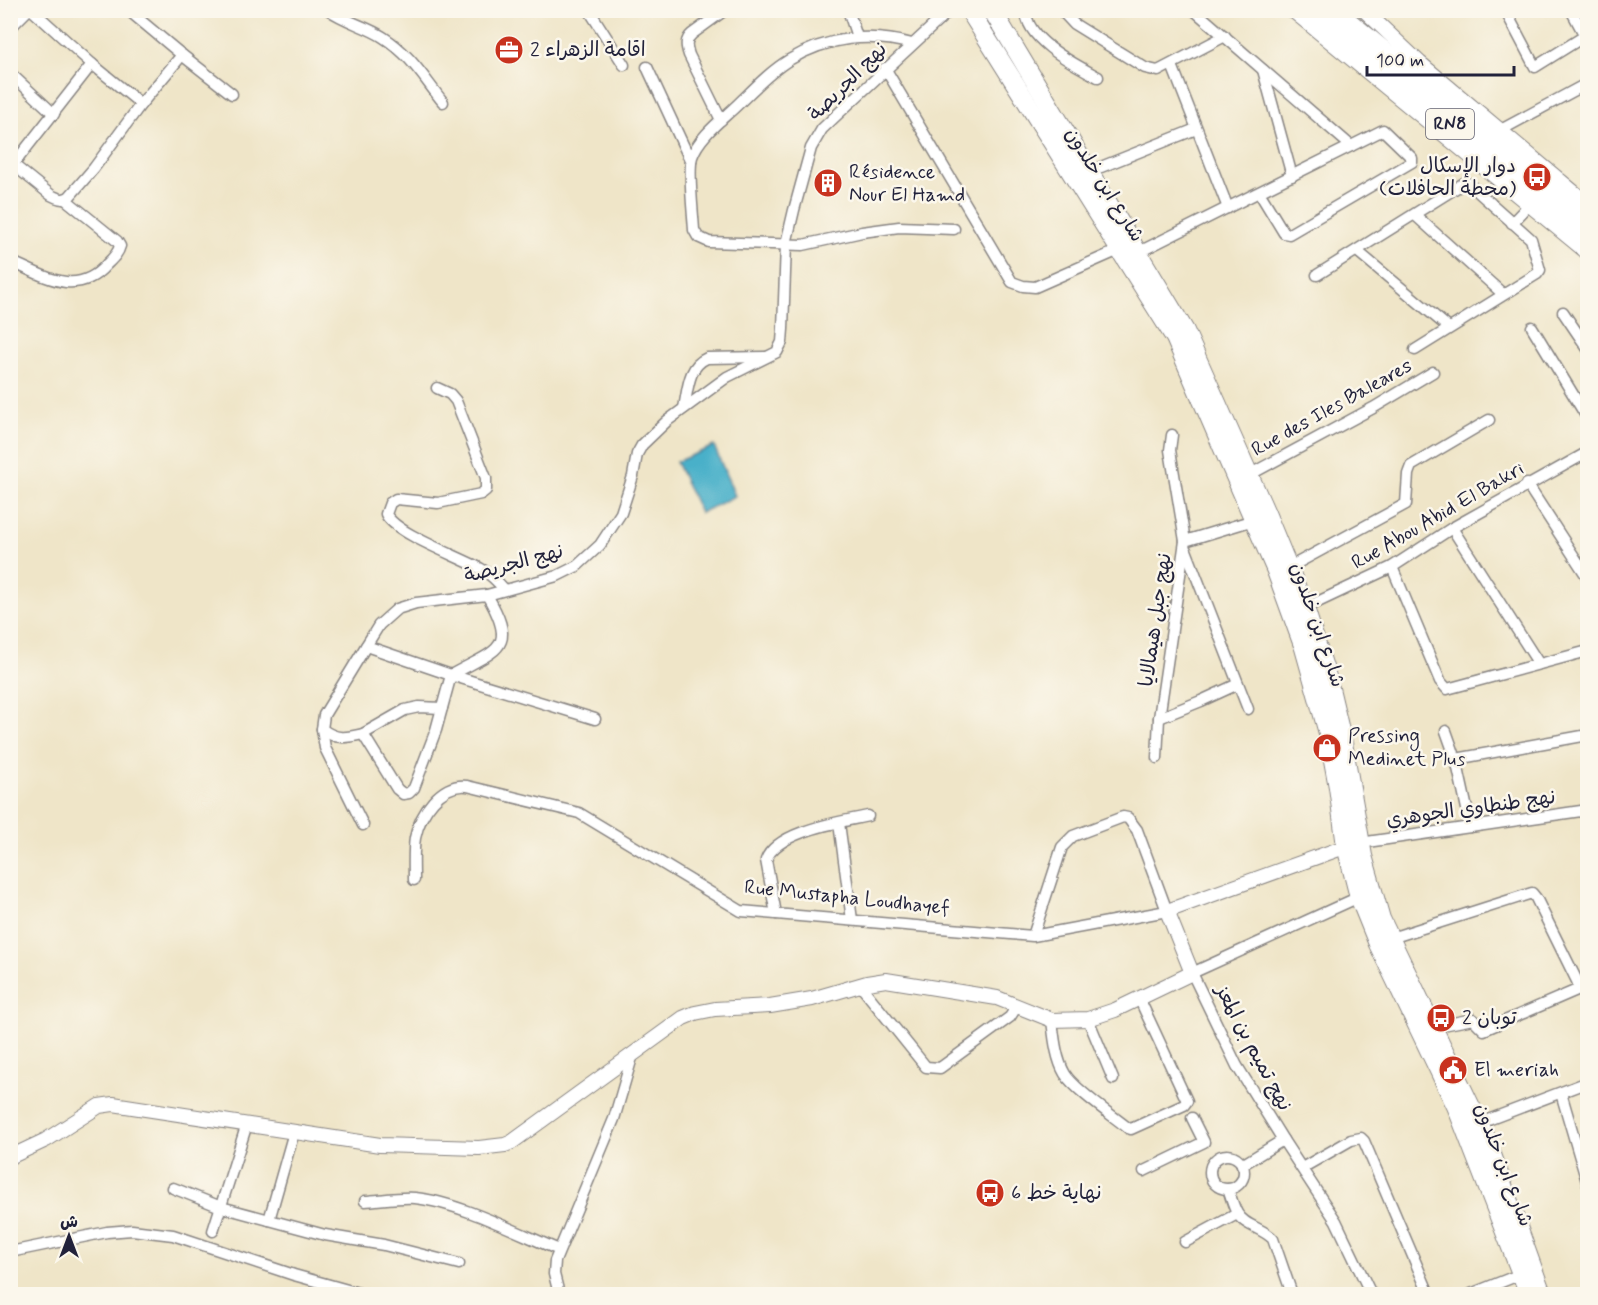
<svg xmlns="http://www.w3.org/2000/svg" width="1598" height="1305" viewBox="0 0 1598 1305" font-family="Mynerve,'Playpen Sans Arabic',sans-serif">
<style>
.water{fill:#4ab0c9;stroke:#366982;stroke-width:1.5}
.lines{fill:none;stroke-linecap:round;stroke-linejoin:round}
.street-casing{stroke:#888482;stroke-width:13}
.secondary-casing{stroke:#888482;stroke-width:16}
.highway-casing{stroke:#888482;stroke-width:20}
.street{stroke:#fff;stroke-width:10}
.secondary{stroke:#fff;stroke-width:14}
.highway{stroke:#fff;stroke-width:18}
.labels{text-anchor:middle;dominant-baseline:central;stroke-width:5;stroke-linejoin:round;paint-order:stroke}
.shield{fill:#fbf7ec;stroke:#636270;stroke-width:1.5}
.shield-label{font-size:18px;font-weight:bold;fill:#22223b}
.poi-label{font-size:20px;fill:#22223b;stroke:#fbf7ec;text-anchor:start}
.street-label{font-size:20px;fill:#22223b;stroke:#fbf7ec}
</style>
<rect width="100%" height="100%" fill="#fbf7ec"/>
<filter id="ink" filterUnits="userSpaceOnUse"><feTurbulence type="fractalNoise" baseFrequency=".0167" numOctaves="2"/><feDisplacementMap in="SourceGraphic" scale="12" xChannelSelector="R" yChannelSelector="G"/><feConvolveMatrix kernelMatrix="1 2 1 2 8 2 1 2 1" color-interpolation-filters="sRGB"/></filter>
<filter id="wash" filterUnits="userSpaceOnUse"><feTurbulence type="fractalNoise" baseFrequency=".008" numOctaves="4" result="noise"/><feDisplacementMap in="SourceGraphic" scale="24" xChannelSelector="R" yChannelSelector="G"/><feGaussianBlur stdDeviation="1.35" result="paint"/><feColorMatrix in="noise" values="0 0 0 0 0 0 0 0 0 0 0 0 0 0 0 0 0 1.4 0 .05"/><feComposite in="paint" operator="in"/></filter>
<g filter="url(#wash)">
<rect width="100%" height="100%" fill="#efe5c8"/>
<path class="water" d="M714 446 735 496 700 513 676 462Z"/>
</g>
<g filter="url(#ink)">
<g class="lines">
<g class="street-casing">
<g id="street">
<path d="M329 10C346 22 366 26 383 37 411 55 423 77 443 102"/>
<path d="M589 10 624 65"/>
<path d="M848 10 857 37"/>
<path d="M1026 10C1025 40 1076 65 1098 77"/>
<path d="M1061 10 1074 24 1145 68 1158 71 1225 36"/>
<path d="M1194 10 1351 146"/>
<path d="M1505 10 1535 67 1588 34"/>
<path d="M1571 10 1585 36"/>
<path d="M10 28 28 10"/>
<path d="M912 44C870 32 827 37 789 60 769 72 751 92 734 108 720 121 698 138 692 157 688 171 693 213 694 230L698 237 709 242 803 245 862 232 899 227 954 229"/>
<path d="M182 55 232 94"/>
<path d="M92 64 141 104"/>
<path d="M1172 65 1228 208"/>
<path d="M647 67 691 162"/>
<path d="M885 68 1012 282 1023 286 1035 287 1119 250"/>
<path d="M1263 70 1292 176"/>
<path d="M10 73 54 114"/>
<path d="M721 120 689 55C686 46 685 40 692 34L725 10"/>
<path d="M1499 131 1588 83"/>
<path d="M10 162 51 195C57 198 63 201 69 197L94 168 141 104 182 55 128 10"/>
<path d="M13 165 92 64 32 10"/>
<path d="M1101 167 1196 129"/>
<path d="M1415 215 1503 294"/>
<path d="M1512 223 1529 205"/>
<path d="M1357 251 1449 328"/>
<path d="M1139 252 1383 130 1412 158V162L1289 234 1284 233 1259 192"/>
<path d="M10 261C44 276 77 298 106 265 112 259 118 254 120 246L117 241 65 199"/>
<path d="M1317 275 1464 183H1468L1531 239 1540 270 1537 274 1415 350"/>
<path d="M1563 312 1588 349"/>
<path d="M1532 327 1588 419"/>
<path d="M437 388 450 394 456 401 486 478V490L481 494 438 503 396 499 390 503 386 514C395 534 461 557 483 570 491 575 498 582 504 589"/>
<path d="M684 408C688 389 688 366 707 358L765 357"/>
<path d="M1172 435 1170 450 1185 541"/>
<path d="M1249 475 1373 408 1433 372"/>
<path d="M1527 484 1588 578"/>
<path d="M1452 528 1539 664"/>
<path d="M1186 550 1248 709"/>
<path d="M1392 567 1440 681 1447 689 1588 651"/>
<path d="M1288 568 1406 504 1408 474 1411 466 1489 420"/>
<path d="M1305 608 1392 567 1452 528 1588 452"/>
<path d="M366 646 451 675C497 649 519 650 487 595"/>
<path d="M1159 718 1201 701 1238 684"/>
<path d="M595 719 451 675 436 730 414 788 409 793 403 794 397 789 363 734C346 738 336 740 322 729L324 715 366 646 379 625 397 609 416 603 487 595 557 576 577 566 600 545 621 513 633 476 637 454 642 445 667 421 727 377 777 352 782 342 783 329 786 244 794 210 811 148 822 129 840 112 950 10"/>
<path d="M322 729 325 748 363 825"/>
<path d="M1446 731 1456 759 1471 827"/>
<path d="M363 734 405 710 419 707 442 708"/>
<path d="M1157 758 1159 718 1185 541 1257 519"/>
<path d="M1456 759 1588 735"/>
<path d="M839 823 852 920"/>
<path d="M1360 843 1588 810"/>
<path d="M414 880C414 866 413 851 415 838 420 813 441 783 467 786L579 813 741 911 1033 936 1167 911 1137 830 1128 818 1123 817 1073 836 1062 847 1033 936"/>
<path d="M1359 897 1192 973 1237 1066 1283 1140 1336 1221 1371 1294"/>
<path d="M776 914 766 860C776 831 841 822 868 816"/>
<path d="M1391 938 1532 893 1536 898 1578 983 1577 990 1484 1030 1473 1019 1433 1027"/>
<path d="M860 985 926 1067 940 1068 1010 1017 1017 1006"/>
<path d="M1088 1019 1113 1079"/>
<path d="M1052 1020C1054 1037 1056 1059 1065 1074 1074 1089 1113 1116 1128 1128L1131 1129 1184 1105 1187 1101 1139 998"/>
<path d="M1561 1093 1588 1185"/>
<path d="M1480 1123 1588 1082"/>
<circle cx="1227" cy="1172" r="17"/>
<path d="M1242 1165 1283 1140"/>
<path d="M1302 1168 1351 1140 1361 1138 1364 1141 1429 1294"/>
<path d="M1144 1171 1204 1142 1192 1118"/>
<path d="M173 1188 221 1207 325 1235 384 1245 459 1264"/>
<path d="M1228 1189C1231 1197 1233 1206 1237 1213 1244 1226 1263 1228 1273 1239L1292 1294"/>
<path d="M365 1201C381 1200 399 1197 415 1198 458 1202 518 1233 559 1250"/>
<path d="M269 1220 294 1132"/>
<path d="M213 1231 247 1124"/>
<path d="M1185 1242 1237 1214"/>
<path d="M10 1252 107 1232 132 1230 173 1235 294 1275 362 1294"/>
<path d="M559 1294 554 1274 555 1261 614 1119 633 1054"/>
<path d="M1471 1294 1521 1274"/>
</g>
</g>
<g class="secondary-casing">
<g id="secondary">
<path d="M1292 10 1588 253"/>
<path d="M1364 10 1420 63 1588 204"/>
<path d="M10 1157 46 1140 99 1106 113 1104 380 1145 479 1148 505 1145 512 1142 683 1018 695 1013 715 1009 770 1006 812 999 867 983 886 980 997 998 1052 1020 1088 1019 1115 1010 1192 973 1167 911 1353 844"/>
</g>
</g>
<g class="highway-casing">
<g id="highway">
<path d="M969 10 1175 338 1276 571 1304 648 1328 733 1338 787 1346 846 1359 897 1378 944 1456 1106 1529 1294"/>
<path d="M992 10 1185 331 1266 513 1305 608 1328 680 1343 743 1363 856 1381 919 1486 1138 1542 1294"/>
<path d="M1313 10 1588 236"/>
<path d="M1335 10 1588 219"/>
</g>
</g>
<use href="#street" class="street"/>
<use href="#secondary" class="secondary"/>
<use href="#highway" class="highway"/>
</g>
</g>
<defs>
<g id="office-disc" transform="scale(1.5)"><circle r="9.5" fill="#c8321e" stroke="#fbf7ec"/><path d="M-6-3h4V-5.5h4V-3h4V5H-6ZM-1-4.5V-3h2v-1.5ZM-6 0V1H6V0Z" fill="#fff"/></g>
<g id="bus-disc" transform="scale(1.5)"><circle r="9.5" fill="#c8321e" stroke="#fbf7ec"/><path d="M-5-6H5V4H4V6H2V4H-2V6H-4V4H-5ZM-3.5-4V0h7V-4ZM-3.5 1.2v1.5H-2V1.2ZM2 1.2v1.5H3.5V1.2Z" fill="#fff"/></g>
<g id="building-disc" transform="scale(1.5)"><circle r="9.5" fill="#c8321e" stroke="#fbf7ec"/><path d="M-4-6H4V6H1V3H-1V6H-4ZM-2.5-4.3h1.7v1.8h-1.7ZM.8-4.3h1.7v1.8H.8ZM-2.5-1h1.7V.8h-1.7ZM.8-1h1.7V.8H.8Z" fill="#fff"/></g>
<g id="shop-disc" transform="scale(1.5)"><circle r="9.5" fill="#c8321e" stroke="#fbf7ec"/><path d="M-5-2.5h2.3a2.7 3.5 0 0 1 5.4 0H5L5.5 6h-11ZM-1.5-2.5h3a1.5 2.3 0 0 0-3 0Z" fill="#fff"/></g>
<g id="civic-disc" transform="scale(1.5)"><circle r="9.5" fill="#c8321e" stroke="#fbf7ec"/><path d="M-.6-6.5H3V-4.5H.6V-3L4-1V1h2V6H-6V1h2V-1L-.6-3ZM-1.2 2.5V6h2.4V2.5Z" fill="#fff"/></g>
</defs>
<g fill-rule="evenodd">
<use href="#office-disc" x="509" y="50"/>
<use href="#bus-disc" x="1537" y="177"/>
<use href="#building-disc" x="828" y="183"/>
<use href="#shop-disc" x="1327" y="748"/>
<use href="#bus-disc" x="1441" y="1018"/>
<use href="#civic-disc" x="1453" y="1070"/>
<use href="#bus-disc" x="990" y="1193"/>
</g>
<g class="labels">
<rect class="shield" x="1426" y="109" width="48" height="30" rx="4.5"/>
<g class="shield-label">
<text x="1450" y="124">RN8</text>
</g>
<g class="poi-label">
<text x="530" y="50">اقامة الزهراء 2</text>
<text x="1516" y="166" text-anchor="end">دوار الإسكال<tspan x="1516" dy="23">(محطة الحافلات)</tspan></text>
<text x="849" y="172">Résidence<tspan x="849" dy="23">Nour El Hamd</tspan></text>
<text x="1348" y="736">Pressing<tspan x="1348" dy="23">Medinet Plus</tspan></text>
<text x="1462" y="1018">توبان 2</text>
<text x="1474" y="1070">El meriah</text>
<text x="1011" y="1193">نهاية خط 6</text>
</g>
<g class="street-label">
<text transform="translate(848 82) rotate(-45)">نهج الجريصة</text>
<text transform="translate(1104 185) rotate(58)">شارع ابن خلدون</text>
<text transform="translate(1332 408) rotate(-29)">Rue des Iles Baleares</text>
<text transform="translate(1438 516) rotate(-30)">Rue Abou Abid El Bakri</text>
<text transform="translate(514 564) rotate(-15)">نهج الجريصة</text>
<text transform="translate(1156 620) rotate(-82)">نهج جبل هيمالايا</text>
<text transform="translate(1317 625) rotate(71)">شارع ابن خلدون</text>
<text transform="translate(1471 809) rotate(-8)">نهج طنطاوي الجوهري</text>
<text transform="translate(847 898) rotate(6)">Rue Mustapha Loudhayef</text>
<text transform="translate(1253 1048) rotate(62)">نهج تميم بن المعز</text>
<text transform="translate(1503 1165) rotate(69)">شارع ابن خلدون</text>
</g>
</g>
<rect width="1598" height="1305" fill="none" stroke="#fbf7ec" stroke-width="36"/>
<g transform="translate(69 1236)" stroke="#fbf7ec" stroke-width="4.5" paint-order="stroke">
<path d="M0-4.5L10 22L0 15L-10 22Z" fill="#22223b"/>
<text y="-9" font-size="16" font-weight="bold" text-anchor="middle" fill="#22223b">ش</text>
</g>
<path d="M1367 66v9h147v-9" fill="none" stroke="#22223b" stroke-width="3"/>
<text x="1376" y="66" font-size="18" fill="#22223b" stroke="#fbf7ec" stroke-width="4.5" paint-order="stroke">100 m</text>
</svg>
